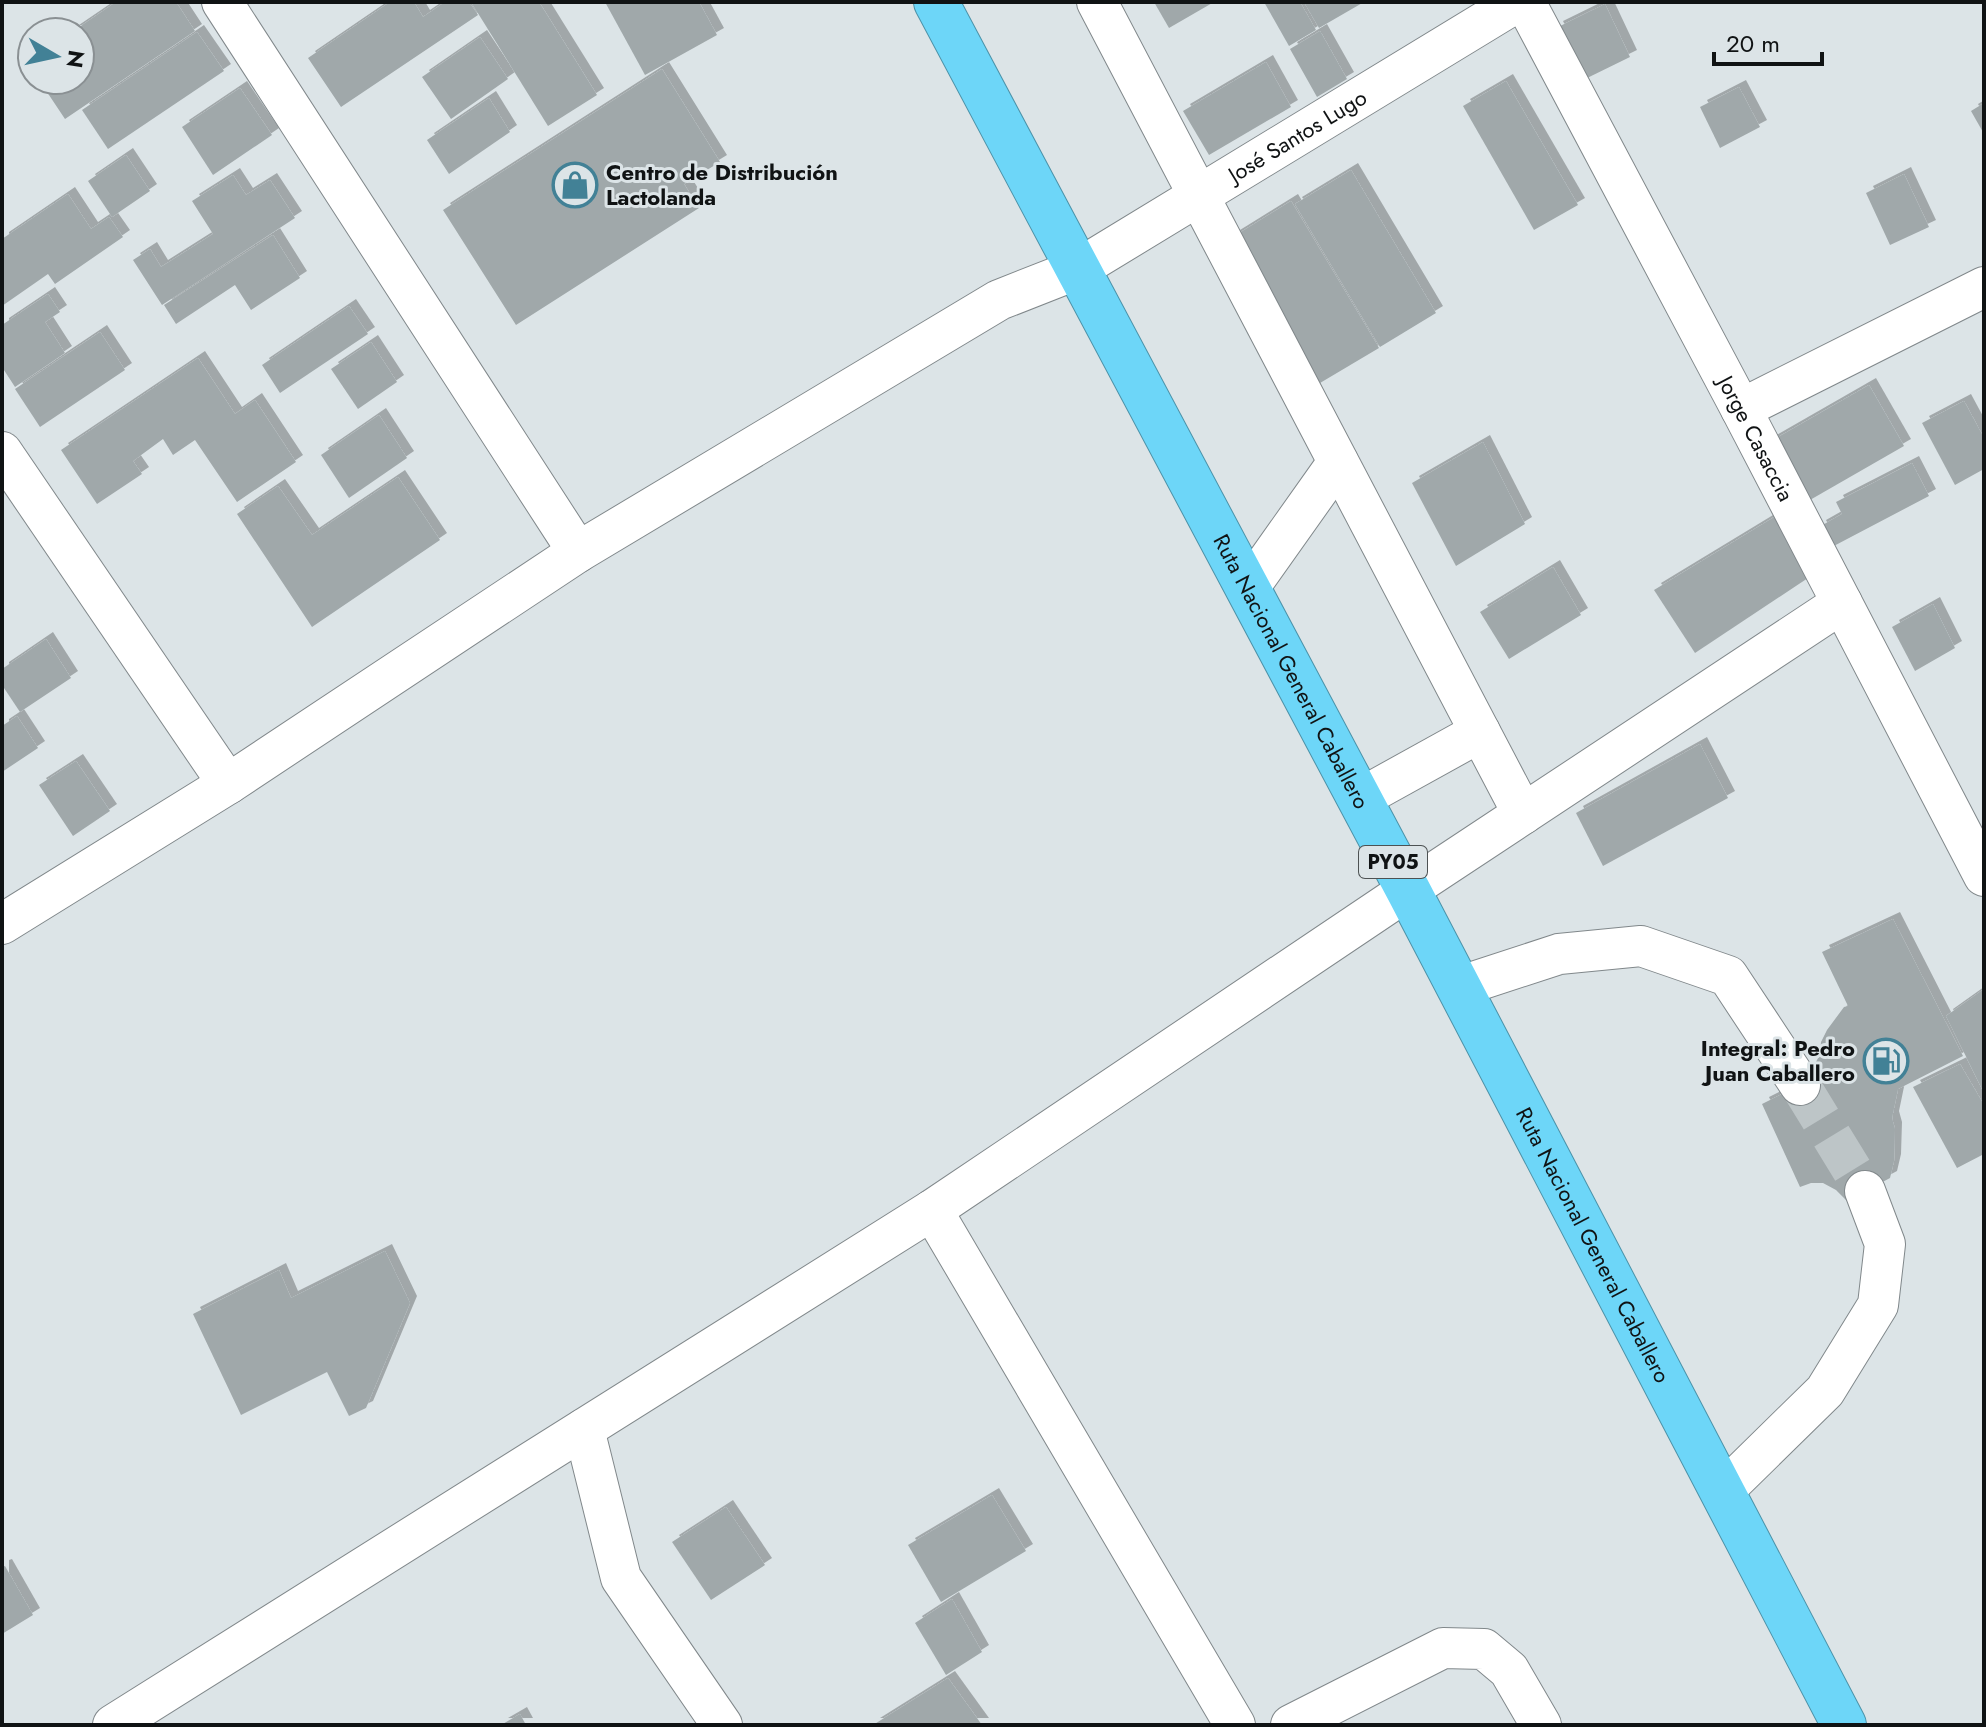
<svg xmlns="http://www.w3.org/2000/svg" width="1986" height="1727" viewBox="0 0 1986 1727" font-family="Jost,sans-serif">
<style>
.building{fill:#a0a8aa;filter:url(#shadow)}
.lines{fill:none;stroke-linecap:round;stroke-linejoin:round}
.minor-tunnel{stroke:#bdc5c7;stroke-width:40;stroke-dasharray:40 20;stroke-linecap:butt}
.minor-casing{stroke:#81888b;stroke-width:42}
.highway-casing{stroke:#4c92a8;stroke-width:46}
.minor{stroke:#fff;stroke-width:40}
.highway{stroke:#6dd6f8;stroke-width:44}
.labels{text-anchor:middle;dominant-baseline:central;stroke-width:6;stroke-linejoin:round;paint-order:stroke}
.shield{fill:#dce4e7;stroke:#4d5253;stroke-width:2}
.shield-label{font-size:20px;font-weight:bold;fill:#101314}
.street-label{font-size:22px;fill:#101314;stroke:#dce4e7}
.poi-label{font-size:22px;font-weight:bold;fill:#101314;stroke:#dce4e7;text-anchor:start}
</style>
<defs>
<filter id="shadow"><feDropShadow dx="7" dy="-7" stdDeviation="0" flood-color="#0004"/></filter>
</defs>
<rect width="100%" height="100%" fill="#dce4e7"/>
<g class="building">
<path d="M116 2H176L195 31 65 119 39 80H80V32H72Z"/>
<path d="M390 2H414L423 17 445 2H469L478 15 341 107 308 58Z"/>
<path d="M471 2H539L597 95 548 126Z"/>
<path d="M605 2H699L717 35 645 75Z"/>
<path d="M1154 2H1214L1169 28Z"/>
<path d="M1264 2H1300L1316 30 1289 46Z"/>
<path d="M1304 2H1364L1319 28Z"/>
<path d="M1605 4 1630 57 1581 81 1556 28Z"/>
<path d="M1320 31 1347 79 1317 97 1290 49Z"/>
<path d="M197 32 224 71 108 149 82 110Z"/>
<path d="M480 37 508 79 451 119 422 77Z"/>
<path d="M1266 62 1291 107 1209 155 1183 111Z"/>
<path d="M662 69 720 162 684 184 699 208 516 325 443 210Z"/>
<path d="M1506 81 1578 205 1534 230 1463 106Z"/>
<path d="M1739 87 1760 127 1720 148 1700 107Z"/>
<path d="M240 88 272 135 213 175 182 127Z"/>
<path d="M489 98 510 132 449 174 427 140Z"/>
<path d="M1984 103V134L1971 111Z"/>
<path d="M126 155 150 191 112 217 88 181Z"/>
<path d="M1351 170 1436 313 1380 347 1295 204Z"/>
<path d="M1904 174 1929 227 1890 245 1866 193Z"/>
<path d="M233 175 246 195 270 180 295 218 162 305 133 260 150 249 161 267 213 234 192 201Z"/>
<path d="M68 194 91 229 109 217 123 237 55 284 48 274 2 306V239Z"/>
<path d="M1291 201 1379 348 1320 383 1233 237Z"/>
<path d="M273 235 300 278 251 310 235 285 176 324 164 305Z"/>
<path d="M48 294 60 312 45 322 65 353 15 387 2 367V325Z"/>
<path d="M349 306 368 334 280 393 262 365Z"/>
<path d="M100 332 125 370 40 427 15 389Z"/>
<path d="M371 342 397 382 358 409 331 369Z"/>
<path d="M198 358 235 414 255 400 296 462 237 502 195 440 173 455 163 439 133 461 142 474 97 504 61 450Z"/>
<path d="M1869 385 1904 446 1803 504 1768 443Z"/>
<path d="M1964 401 1984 438V469L1955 485 1922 423Z"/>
<path d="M379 415 407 458 349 498 321 455Z"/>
<path d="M1483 442 1525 524 1456 566 1412 483Z"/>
<path d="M1912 463 1929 496 1830 548 1819 527 1842 514 1836 502Z"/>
<path d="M398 477 440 540 312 627 237 514 278 486 312 535Z"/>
<path d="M1776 516 1811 576 1695 653 1654 590Z"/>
<path d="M1553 567 1581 615 1509 659 1480 612Z"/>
<path d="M1933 604 1955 648 1915 671 1892 627Z"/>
<path d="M46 639 71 678 20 712 2 685V669Z"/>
<path d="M17 716 38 748 2 772V726Z"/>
<path d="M1700 744 1728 798 1603 866 1576 813Z"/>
<path d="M76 761 110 811 73 836 39 785Z"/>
<path d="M1893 919 1963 1056 1898 1089 1892 1118 1895 1129 1894 1161 1890 1178 1847 1201 1836 1190 1823 1183H1811L1800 1187 1762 1104 1800 1085 1809 1076 1820 1054 1821 1042 1827 1030 1844 1007 1848 1006 1822 952Z"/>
<path d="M1984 989V1093L1946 1016Z"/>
<path d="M1960 1064 1984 1105V1154L1957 1168 1913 1087Z"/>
<path d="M385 1251 410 1303 366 1408 349 1416 327 1372 241 1415 193 1314 279 1270 291 1298Z"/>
<path d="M992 1495 1026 1551 941 1602 908 1545Z"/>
<path d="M726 1507 765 1565 711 1600 672 1542Z"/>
<path d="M5 1566 33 1615 2 1634V1567Z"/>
<path d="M952 1599 982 1652 946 1675 915 1623Z"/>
<path d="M948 1678 982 1725H873Z"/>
<path d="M520 1714 526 1725H501Z"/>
</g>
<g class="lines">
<path class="minor-tunnel" d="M1800 1085 1865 1191"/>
<g class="minor-casing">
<g id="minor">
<path d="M222 2 578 552"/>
<path d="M1097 2 1523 814"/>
<path id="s1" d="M1525 2 1741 409 1984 876"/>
<path d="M1741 409 1984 287"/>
<path d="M2 452 228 784"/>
<path d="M1248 589 1338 462"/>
<path d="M1359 799 1480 732"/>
<path id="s2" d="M2 924 228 784 578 552 999 300 1078 269 1517 2"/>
<path d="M1458 987 1559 954 1641 946 1728 976 1800 1085"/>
<path d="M932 1210 1235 1725"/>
<path d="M584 1429 621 1578 722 1725"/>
<path d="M1722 1492 1825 1391 1878 1305 1885 1244 1865 1191"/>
<path d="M113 1725 932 1210 1408 890 1842 603"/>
<path d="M1291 1725 1443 1648 1484 1649 1509 1670 1541 1725"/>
</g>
</g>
<g class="highway-casing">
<g id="highway">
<path id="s3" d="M936 2 1408 890 1844 1725"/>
</g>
</g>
<use href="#minor" class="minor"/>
<use href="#highway" class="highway"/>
</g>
<defs>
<g id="shop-ring" transform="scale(2.3)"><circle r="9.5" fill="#dce4e7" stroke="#428196" stroke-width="1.5"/><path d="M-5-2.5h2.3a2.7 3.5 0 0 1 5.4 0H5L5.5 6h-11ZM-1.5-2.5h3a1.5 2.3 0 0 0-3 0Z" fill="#428196"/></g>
<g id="fuel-ring" transform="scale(2.3)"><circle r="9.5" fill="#dce4e7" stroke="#428196" stroke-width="1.5"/><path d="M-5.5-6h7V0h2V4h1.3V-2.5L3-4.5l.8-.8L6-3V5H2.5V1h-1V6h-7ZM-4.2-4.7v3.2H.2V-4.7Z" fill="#428196"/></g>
</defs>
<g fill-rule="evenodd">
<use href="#shop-ring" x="575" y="185"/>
<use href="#fuel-ring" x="1886" y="1061"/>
</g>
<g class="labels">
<rect class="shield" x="1359" y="846" width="68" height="32" rx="6"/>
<g class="shield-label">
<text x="1393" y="862">PY05</text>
</g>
<g class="street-label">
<text stroke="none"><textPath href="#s2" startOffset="1518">José Santos Lugo</textPath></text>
<text stroke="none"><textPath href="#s1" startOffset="494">Jorge Casaccia</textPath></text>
<text stroke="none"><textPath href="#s3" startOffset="758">Ruta Nacional General Caballero</textPath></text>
<text stroke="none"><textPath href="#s3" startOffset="1406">Ruta Nacional General Caballero</textPath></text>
</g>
<g class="poi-label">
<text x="606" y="172">Centro de Distribución<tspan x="606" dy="25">Lactolanda</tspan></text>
<text x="1855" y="1048" text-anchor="end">Integral: Pedro<tspan x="1855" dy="25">Juan Caballero</tspan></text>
</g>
</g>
<rect width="1986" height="1727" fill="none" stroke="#101314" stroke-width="8"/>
<g transform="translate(56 56) rotate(99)"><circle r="38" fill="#dce4e7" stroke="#8a9093" stroke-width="2"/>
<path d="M0-6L14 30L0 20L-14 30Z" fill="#428196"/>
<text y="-12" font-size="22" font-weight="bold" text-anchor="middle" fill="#101314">N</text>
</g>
<path d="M1714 52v12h108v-12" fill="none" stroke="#101314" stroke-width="4"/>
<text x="1726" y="52" font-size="24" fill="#101314" stroke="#dce4e7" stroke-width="6" paint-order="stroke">20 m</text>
</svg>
